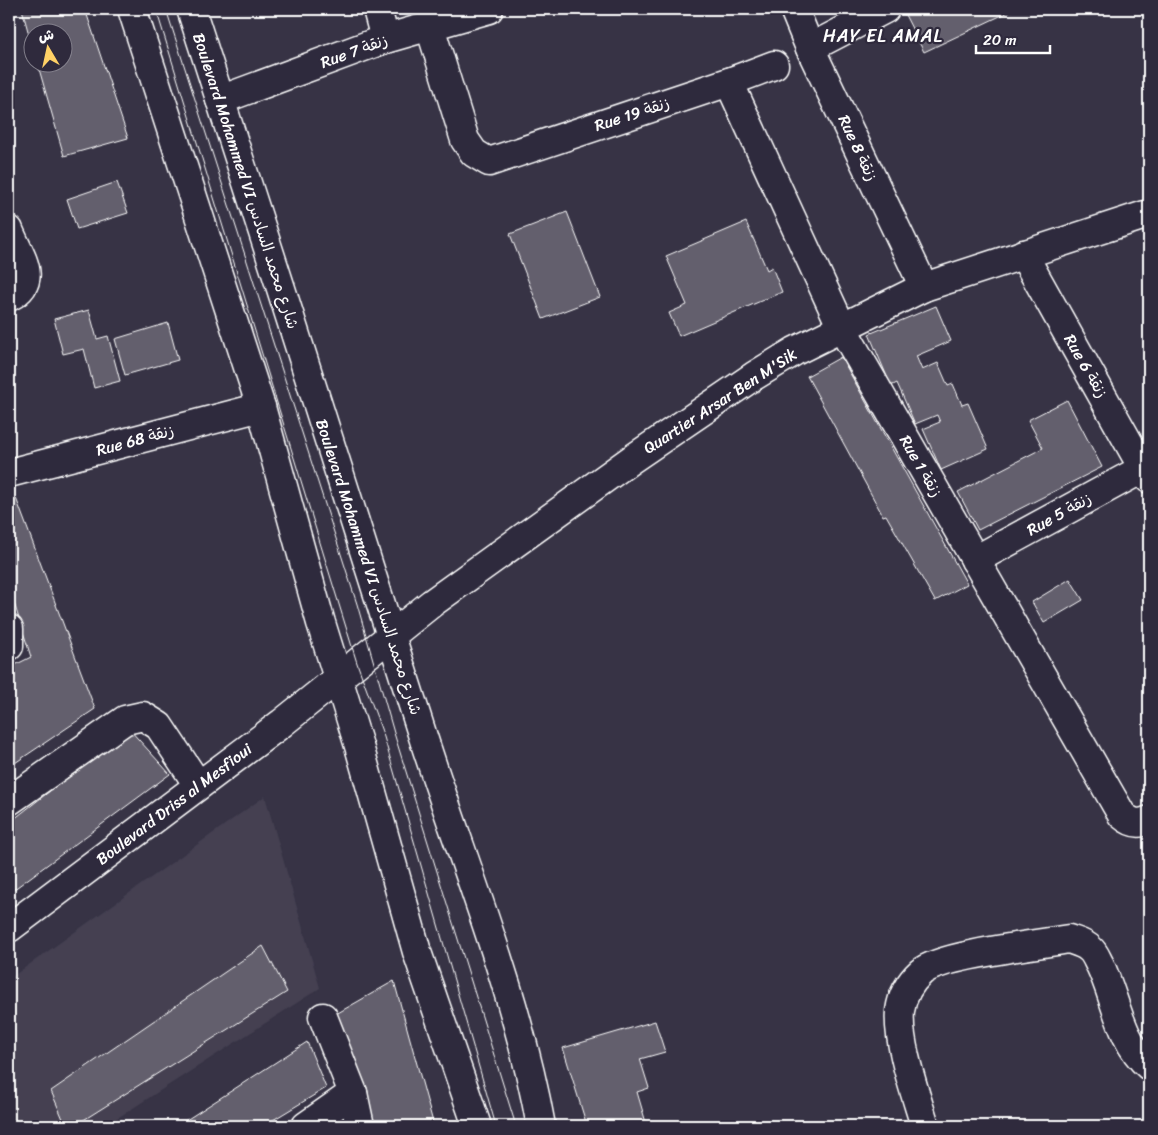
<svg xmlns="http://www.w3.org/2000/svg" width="1158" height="1135" viewBox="0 0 1158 1135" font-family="Sriracha,'Playpen Sans Arabic',sans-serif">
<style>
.built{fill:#444051}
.building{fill:#635f6d;stroke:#fff}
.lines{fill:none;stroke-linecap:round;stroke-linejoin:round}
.minor-casing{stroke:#fff;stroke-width:31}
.major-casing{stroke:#fff;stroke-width:31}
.minor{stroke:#2f2a3d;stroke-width:28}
.major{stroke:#2f2a3d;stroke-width:28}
.tram{stroke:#fff;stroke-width:1}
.labels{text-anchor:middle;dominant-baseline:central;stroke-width:4.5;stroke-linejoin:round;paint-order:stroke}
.street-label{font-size:16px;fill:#fff;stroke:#2f2a3d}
.neighbourhood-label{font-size:18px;letter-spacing:1px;fill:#fff;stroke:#2f2a3d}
</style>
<rect width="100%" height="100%" fill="#373345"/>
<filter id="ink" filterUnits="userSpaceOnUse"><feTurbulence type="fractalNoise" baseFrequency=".02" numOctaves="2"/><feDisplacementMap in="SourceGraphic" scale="10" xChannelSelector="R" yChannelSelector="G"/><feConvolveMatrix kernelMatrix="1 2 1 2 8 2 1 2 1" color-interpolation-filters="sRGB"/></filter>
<g filter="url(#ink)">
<path class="built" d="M265 796 320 988 105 1126H9V979Z"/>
<g class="building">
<path d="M22 9H85L128 138 64 156 37 62H62V32H32V46Z"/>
<path d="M902 9H1015L924 52Z"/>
<path d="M117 182 128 213 77 229 67 199Z"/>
<path d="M567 212 600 297 543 319 510 234Z"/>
<path d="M746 222 767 270 772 267 782 292 679 336 669 313 687 305 666 256Z"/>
<path d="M936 306 951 341 916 356 922 370 938 363 948 386 953 384 962 405 968 403 988 449 941 470 923 429 940 422 937 415 915 424 897 383 891 386 869 334Z"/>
<path d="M89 310 97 339 108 336 120 381 94 388 84 349 63 354 54 319Z"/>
<path d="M168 323 178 360 125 375 115 339Z"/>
<path d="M841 357 967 584 935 601 886 515 883 516 807 376Z"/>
<path d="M1067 400 1102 467 978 530 958 492 1043 448 1028 420Z"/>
<path d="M16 498 95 709 9 767V668L31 657 9 587V500Z"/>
<path d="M1070 579 1083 600 1044 623 1032 602Z"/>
<path d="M129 729 170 774 9 893V823Z"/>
<path d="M263 946 287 992 74 1126H66L51 1091Z"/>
<path d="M394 981 434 1126H372L336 1014Z"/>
<path d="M655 1021 665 1052 640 1059 649 1088 637 1092 647 1126H587L563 1048Z"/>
<path d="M307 1042 326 1088 263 1126H177Z"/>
</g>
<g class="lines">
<g class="minor-casing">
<g id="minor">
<path d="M377 9 385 39"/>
<path d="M794 9 810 48 924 287"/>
<path d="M430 27 465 140 474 153 489 162 729 82 774 65"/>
<path d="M810 48 885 9"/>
<path d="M729 82 842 328 1122 815C1131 823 1139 825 1149 820"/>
<path d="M220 100 385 39 489 9"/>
<path d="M9 230C19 256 41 281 9 297"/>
<path d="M1023 254 1149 479"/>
<path d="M9 473 261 407"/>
<path d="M975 560 1144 468"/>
<path d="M9 629V646"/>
<path d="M9 801 125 720 143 716 159 726 198 785"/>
<path d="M9 928 282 723 432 603 632 459 754 376 795 351 924 287 1145 215H1149"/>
<path d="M323 1017 353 1093"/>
<path d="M306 1126 353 1093 360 1126"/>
<path d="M925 1126C916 1095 897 1043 900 1011 902 996 909 983 921 972 940 955 1040 944 1069 939 1077 942 1084 943 1090 949 1095 953 1097 960 1100 965 1116 998 1120 1041 1149 1066"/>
</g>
</g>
<g class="major-casing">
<g id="major">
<path d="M132 9 261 407 321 623 359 746 417 952 477 1126"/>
<path d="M191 9C268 246 343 483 418 721 460 856 516 987 541 1126"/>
</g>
</g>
<use href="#minor" class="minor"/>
<use href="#major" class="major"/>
<g class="tram">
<path d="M156 9 357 663 384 737 496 1126"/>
<path d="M166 9 357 604 394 733 516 1126"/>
</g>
</g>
</g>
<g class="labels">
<g class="street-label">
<text transform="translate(354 51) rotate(-20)">Rue 7 زنقة</text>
<text transform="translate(632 114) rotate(-18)">Rue 19 زنقة</text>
<text transform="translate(858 148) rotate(65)">Rue 8 زنقة</text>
<text transform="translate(246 181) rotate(72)">Boulevard Mohammed VI شارع محمد السادس</text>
<text transform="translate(1086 366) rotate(60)">Rue 6 زنقة</text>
<text transform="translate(720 401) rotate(-33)">Quartier Arsar Ben M'Sik</text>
<text transform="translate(135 440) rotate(-15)">Rue 68 زنقة</text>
<text transform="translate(921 466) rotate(60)">Rue 1 زنقة</text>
<text transform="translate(1059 514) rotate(-29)">Rue 5 زنقة</text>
<text transform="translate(369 567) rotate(72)">Boulevard Mohammed VI شارع محمد السادس</text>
<text transform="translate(174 804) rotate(-37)">Boulevard Driss al Mesfioui</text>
</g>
<g class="neighbourhood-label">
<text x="883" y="36">HAY EL AMAL</text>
</g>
</g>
<rect width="1158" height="1135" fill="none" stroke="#2f2a3d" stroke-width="30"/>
<rect x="15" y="15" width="1128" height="1105" fill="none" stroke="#fff" stroke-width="2" filter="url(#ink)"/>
<g transform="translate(48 48) rotate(351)"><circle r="24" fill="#2f2a3d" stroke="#827f8b"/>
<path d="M0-4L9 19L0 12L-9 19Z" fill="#ffd166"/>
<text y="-8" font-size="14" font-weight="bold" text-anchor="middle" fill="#ffffff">ش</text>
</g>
<path d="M976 45v8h74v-8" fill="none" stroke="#ffffff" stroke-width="2.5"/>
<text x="983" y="45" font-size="15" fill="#ffffff" stroke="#2f2a3d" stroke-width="4" paint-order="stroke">20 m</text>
</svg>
